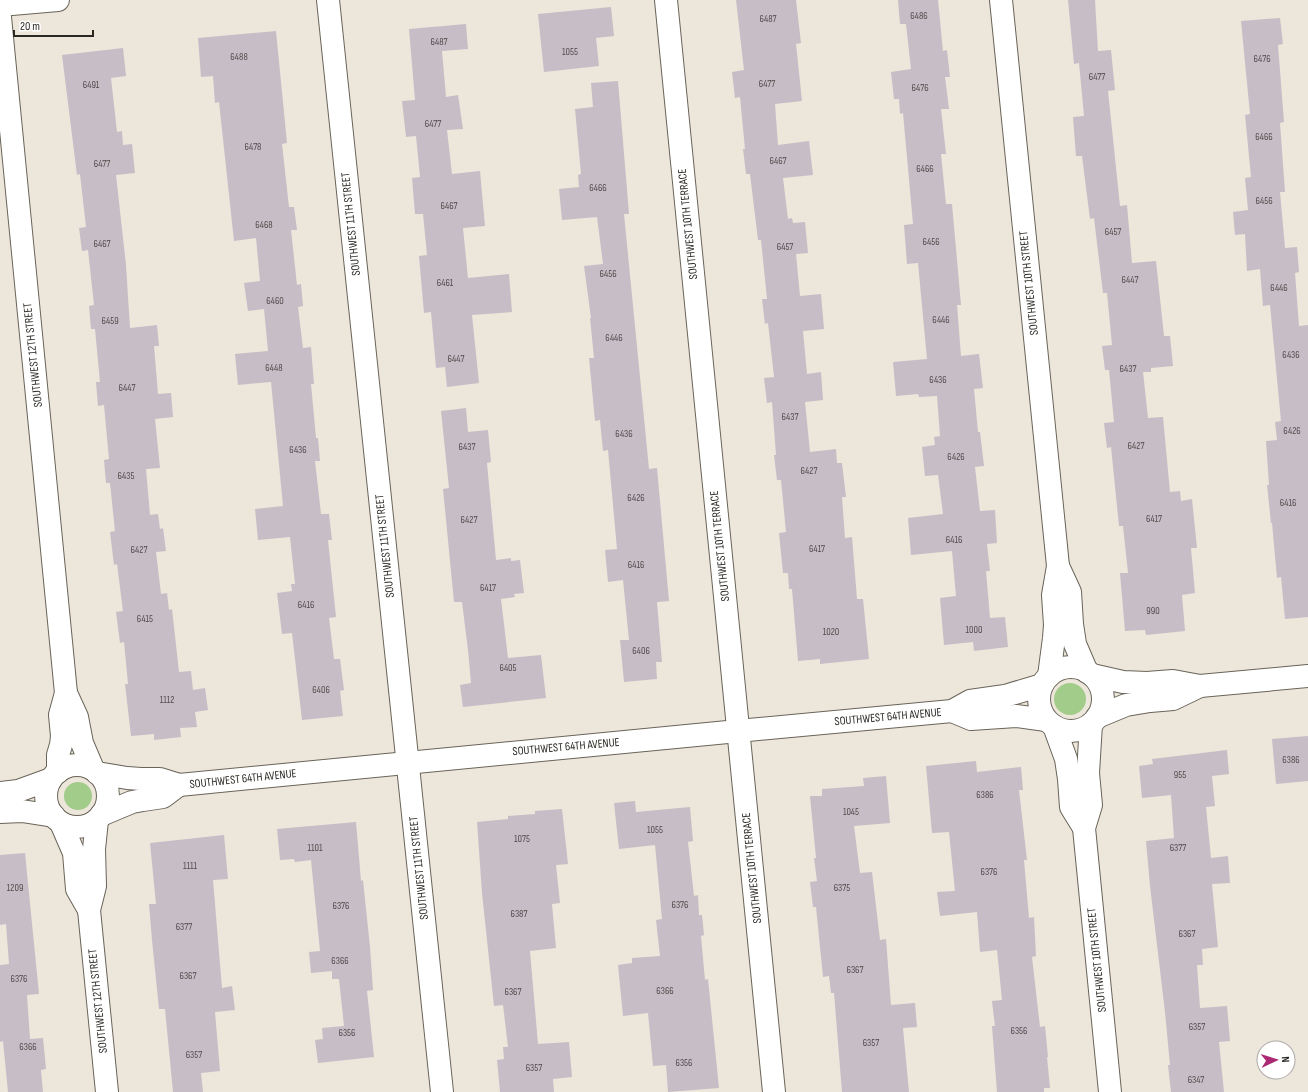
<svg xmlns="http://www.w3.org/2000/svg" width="1308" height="1092" viewBox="0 0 1308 1092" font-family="'Sofia Sans Condensed',sans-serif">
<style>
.green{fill:#a1cc8a}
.building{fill:#c7bdc7}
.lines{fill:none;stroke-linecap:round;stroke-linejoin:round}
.street-casing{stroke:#696459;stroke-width:24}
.street{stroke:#fff;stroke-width:22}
.labels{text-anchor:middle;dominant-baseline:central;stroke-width:3.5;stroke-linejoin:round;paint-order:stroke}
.number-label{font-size:10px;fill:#514d4c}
.street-label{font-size:12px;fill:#2a2823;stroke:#fff}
</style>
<rect width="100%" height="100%" fill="#ede6da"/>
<g class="green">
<circle cx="1070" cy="699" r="16"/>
<circle cx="78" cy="796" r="14"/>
</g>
<g class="building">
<path d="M736 0H796L801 43 796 44 802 101 775 104 778 145 809 141 813 175 783 178 788 219 792 218 793 223 805 222 808 253 796 254 800 296 821 294 824 329 803 331 807 374 821 372 823 400 805 402 810 452 836 449 837 463H842L846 497H842L845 538 852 537 857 599H863L869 659 820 664V659L798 661 792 589H789L788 573H783L779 533 786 532 781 480H777L774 455H776L772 402 767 403 764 378 774 377 768 323 765 324 762 299H767L761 240H758L750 174H746L743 149H745L740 97 735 98 732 72 744 70Z"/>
<path d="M898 0H938L943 51 947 50 950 77H945L949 109H941L946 154H941L946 204H952L961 305H957L961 356 979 354 983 388 974 389 978 432H980L984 466 975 467 980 511 995 510 997 543 987 544 990 571H986L990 618 1005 617 1008 647 974 651 973 642 944 645 940 598 956 596 952 551 911 555 908 518 943 514 938 475 925 476 922 447 935 445 934 437 940 436 937 396 919 397 918 394 896 396 893 362 927 359 918 263 907 264 904 225 913 224 903 113 900 114 899 99H894L891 72 911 69 906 24H900Z"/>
<path d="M1068 0H1095L1098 51 1111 50 1115 90 1108 91 1120 206 1127 205 1132 263 1156 261 1164 336H1170L1173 366 1151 368V372H1143L1148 418 1163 417 1170 492 1180 491 1181 501 1192 499 1197 548H1191L1195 593 1182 595 1185 631 1146 635 1145 630 1125 631 1120 573H1128L1123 526H1119L1111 447 1107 448 1104 423 1114 422 1109 370H1105L1102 346 1112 345 1107 293H1103L1094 218 1090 219 1082 156H1076L1073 117 1084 116 1079 63 1074 64Z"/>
<path d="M611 7 614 36 596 38 599 66 544 72 538 14Z"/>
<path d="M1280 18 1283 44 1278 45 1284 122 1280 123 1285 192H1280L1285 248 1297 247 1299 272 1295 273 1299 326 1308 325V617L1285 619 1281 577 1277 578 1272 523H1271L1267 485H1269L1266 441 1277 440 1275 422 1281 421 1270 305 1263 306 1260 269 1247 271 1245 234 1235 235 1233 212 1248 210 1245 178 1251 177 1245 115 1250 114 1241 21Z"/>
<path d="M466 24 468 49 442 51 446 97 458 95 463 129 447 130 452 174 480 171 485 226 463 228 468 278 509 274 512 312 472 315 479 383 447 387 445 367 436 368 431 312 424 313 419 256 427 255 423 214H415L412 178 420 177 416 136 406 137 402 101 415 100 409 29Z"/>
<path d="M276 31 287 143 282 144 289 207H294L297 230H291L297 285 301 284 303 306 298 307 303 348 311 347 314 384H311L316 438H318L320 461H315L321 514H329L332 540H328L336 617 329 618 334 659H340L344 690 340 691 343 716 302 720 292 633 282 634 277 593 292 591 291 584H295L290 537 258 540 255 509 283 506 271 382 238 385 235 354 268 351 264 309 248 311 244 283 260 281 256 238 234 241 219 102 215 103 213 76 201 77 198 38Z"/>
<path d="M123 48 126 76 111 78 117 132 122 131 123 145 132 144 135 173 116 175 126 265 130 328 157 325 159 346H154L158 394 171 393 173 417 155 419 160 468 146 469 150 515 158 514 160 529 163 528 166 551 156 552 161 594 167 593 169 610 172 609 179 672 191 671 193 690 205 688 208 710 195 712 197 727 180 728 181 737 154 740V734L131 736 125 684H128L124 642 120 643 116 612 123 611 117 564 114 565 110 532 115 531 110 483H106L104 460 109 459 104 405 98 406 96 382H100L95 329H91L89 306 94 305 88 250 82 251 79 228 86 227 80 174 77 175 62 55Z"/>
<path d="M618 81 629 214H624L649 469 657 468 669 601 657 602 662 662H656L657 679 624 682 620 640H629L623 580 608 582 605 550 617 549 608 450 603 451 600 420 595 421 589 358H594L590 318H591L584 266 603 264 597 217 562 220 559 189 579 187 578 175 581 174 575 109 593 107 591 83Z"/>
<path d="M466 408 468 432 488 430 491 462 487 463 496 560 511 558V561L520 560 524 593 514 594 515 597 501 599 508 658 541 655 546 698 463 707 460 685 471 683 468 650 462 602H454L443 489 449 488 441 411Z"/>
<path d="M1308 736V781L1276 784 1272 739Z"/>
<path d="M1227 750 1229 774 1212 776 1215 806 1206 807 1211 858 1228 856 1230 883 1212 884 1218 947 1202 949 1203 965H1197L1200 1008 1227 1006 1230 1041 1219 1042 1224 1092H1171L1168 1065H1170L1165 1012 1150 886 1146 841 1174 838 1171 795 1142 798 1139 766 1153 764 1152 759Z"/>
<path d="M976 761 977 772 1021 767 1023 790H1019L1027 860H1024L1029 918 1034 917 1036 956 1032 957 1040 1027 1045 1026 1048 1057H1047L1050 1088H1044V1092H997L992 1026H995L992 1001 1002 1000 997 950 980 952 977 912 940 916 937 892 955 891 949 832 932 833 926 766Z"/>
<path d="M886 776 890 823 854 826 860 873 872 872 880 940 886 939 891 1005 915 1003 917 1027 903 1028 909 1092H842L834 993H831L829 976 823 977 816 907H813L810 882 817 881 814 858H816L810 796H822V789L864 786 863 778Z"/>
<path d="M635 801 636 812 690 807 693 841 688 842 694 896 698 895 699 915H702L704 935 701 936 705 980 708 979 719 1088 668 1092 666 1065 653 1066 648 1013 623 1016 618 965 632 963V958L660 956 656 920 662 919 655 845 619 849 614 803Z"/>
<path d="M562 809 568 864 556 865 560 903 552 904 556 948 530 951 538 1044 569 1042 572 1077 553 1079 554 1092H500L497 1060 504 1059 503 1047H508L503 1005 494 1006 482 893 477 822 508 819V816L535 814V811Z"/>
<path d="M356 822 361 881 363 880 370 947 373 990 367 991 374 1057 318 1063 315 1040 323 1039 322 1028 344 1026 339 979H332V971L311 973 309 952 320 951 311 860 295 862 294 859 280 860 277 829Z"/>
<path d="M224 835 228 879 213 880 222 988 232 986 235 1010 215 1012 220 1071 201 1073 203 1092H173L165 1009H159L152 940 149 904H156L150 843Z"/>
<path d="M25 853 39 994 27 995 30 1039 43 1038 46 1069 41 1070 43 1092H8L3 1041 0 1042V965L9 964 6 924 0 925V855Z"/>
</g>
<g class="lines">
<g class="street-casing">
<g id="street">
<path d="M328 0 442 1092"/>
<path d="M666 0 774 1092"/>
<path d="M1001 0 1058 566 1053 595 1055 625 1054 638 1049 676"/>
<path d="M0 5 58 0"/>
<path d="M0 17 66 693 77 717 82 743 93 769"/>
<path d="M1058 566 1070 592 1072 624 1075 644 1087 672"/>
<circle cx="1071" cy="699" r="32"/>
<path d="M1092 675 1123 682 1147 683 1173 681 1200 686 1308 676"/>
<path d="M952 711 971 719 1016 716 1046 720"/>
<path d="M1097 717 1126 705 1150 701 1173 699 1200 686"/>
<path d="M1091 724 1088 773 1091 805 1084 828 1110 1092"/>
<path d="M1054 726 1066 759 1069 779 1071 807 1084 828"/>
<circle cx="77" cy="796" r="31"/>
<path d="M58 772V755L61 745 62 736 60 715 66 693"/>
<path d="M97 773 127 778 141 779H160L179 785 738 731 952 711 970 701 1005 696 1042 685"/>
<path d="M0 793 18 791 51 779"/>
<path d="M0 812 22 811 54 816"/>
<path d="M101 815 132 802 143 800 163 797 179 785"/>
<path d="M97 820 94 849 95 886 89 910 107 1092"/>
<path d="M61 823 74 853 77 889 89 910"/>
</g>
</g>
<use href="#street" class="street"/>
</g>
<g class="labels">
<g class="number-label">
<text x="919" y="16">6486</text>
<text x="768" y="19">6487</text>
<text x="439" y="42">6487</text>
<text x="570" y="52">1055</text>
<text x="239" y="57">6488</text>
<text x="1262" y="59">6476</text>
<text x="1097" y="77">6477</text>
<text x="767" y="84">6477</text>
<text x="91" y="85">6491</text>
<text x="920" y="88">6476</text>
<text x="433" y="124">6477</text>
<text x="1264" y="137">6466</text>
<text x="253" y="147">6478</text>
<text x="778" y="161">6467</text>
<text x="102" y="164">6477</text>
<text x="925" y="169">6466</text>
<text x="598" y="188">6466</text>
<text x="1264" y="201">6456</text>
<text x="449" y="206">6467</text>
<text x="264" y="225">6468</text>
<text x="1113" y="232">6457</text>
<text x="931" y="242">6456</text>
<text x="102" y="244">6467</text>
<text x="785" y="247">6457</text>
<text x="608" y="274">6456</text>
<text x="1130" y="280">6447</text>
<text x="445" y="283">6461</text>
<text x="1279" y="288">6446</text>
<text x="275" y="301">6460</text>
<text x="941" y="320">6446</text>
<text x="110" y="321">6459</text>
<text x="614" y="338">6446</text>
<text x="1291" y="355">6436</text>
<text x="456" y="359">6447</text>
<text x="274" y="368">6448</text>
<text x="1128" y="369">6437</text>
<text x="938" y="380">6436</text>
<text x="127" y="388">6447</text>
<text x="790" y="417">6437</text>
<text x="1292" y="431">6426</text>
<text x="624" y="434">6436</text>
<text x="1136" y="446">6427</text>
<text x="467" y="447">6437</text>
<text x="298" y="450">6436</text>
<text x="956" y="457">6426</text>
<text x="809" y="471">6427</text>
<text x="126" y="476">6435</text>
<text x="636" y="498">6426</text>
<text x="1288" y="503">6416</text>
<text x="1154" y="519">6417</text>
<text x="469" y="520">6427</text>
<text x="954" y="540">6416</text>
<text x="817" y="549">6417</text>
<text x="139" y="550">6427</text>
<text x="636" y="565">6416</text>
<text x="488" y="588">6417</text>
<text x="306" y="605">6416</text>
<text x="1153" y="611">990</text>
<text x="145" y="619">6415</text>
<text x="974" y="630">1000</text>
<text x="831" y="632">1020</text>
<text x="641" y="651">6406</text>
<text x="508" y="668">6405</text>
<text x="321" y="690">6406</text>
<text x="167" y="700">1112</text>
<text x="1291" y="760">6386</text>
<text x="1180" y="775">955</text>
<text x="985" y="795">6386</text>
<text x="851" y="812">1045</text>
<text x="655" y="830">1055</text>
<text x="522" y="839">1075</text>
<text x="315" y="848">1101</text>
<text x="1178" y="848">6377</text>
<text x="190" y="866">1111</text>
<text x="989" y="872">6376</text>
<text x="15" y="888">1209</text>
<text x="842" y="888">6375</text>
<text x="680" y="905">6376</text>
<text x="341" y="906">6376</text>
<text x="519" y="914">6387</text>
<text x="184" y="927">6377</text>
<text x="1187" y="934">6367</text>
<text x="340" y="961">6366</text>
<text x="855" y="970">6367</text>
<text x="188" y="976">6367</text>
<text x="19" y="979">6376</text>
<text x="665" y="991">6366</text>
<text x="513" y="992">6367</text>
<text x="1197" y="1027">6357</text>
<text x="1019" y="1031">6356</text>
<text x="347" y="1033">6356</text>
<text x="871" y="1043">6357</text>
<text x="28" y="1047">6366</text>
<text x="194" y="1055">6357</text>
<text x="684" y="1063">6356</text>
<text x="534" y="1068">6357</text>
<text x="1196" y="1080">6347</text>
</g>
<g class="street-label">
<text transform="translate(351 224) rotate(-96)">SOUTHWEST 11TH STREET</text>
<text transform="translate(688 224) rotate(-96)">SOUTHWEST 10TH TERRACE</text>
<text transform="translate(1029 283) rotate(-96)">SOUTHWEST 10TH STREET</text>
<text transform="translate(33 355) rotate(-96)">SOUTHWEST 12TH STREET</text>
<text transform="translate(385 546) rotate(-96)">SOUTHWEST 11TH STREET</text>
<text transform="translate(720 546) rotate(-96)">SOUTHWEST 10TH TERRACE</text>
<text transform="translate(888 717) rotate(-5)">SOUTHWEST 64TH AVENUE</text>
<text transform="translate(566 747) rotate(-5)">SOUTHWEST 64TH AVENUE</text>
<text transform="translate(243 779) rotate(-6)">SOUTHWEST 64TH AVENUE</text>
<text transform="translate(419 868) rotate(-96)">SOUTHWEST 11TH STREET</text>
<text transform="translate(752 868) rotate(-96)">SOUTHWEST 10TH TERRACE</text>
<text transform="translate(1097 960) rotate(-96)">SOUTHWEST 10TH STREET</text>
<text transform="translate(98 1001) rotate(-96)">SOUTHWEST 12TH STREET</text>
</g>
</g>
<g transform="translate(1276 1060) rotate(86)"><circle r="19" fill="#ffffff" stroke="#aaa9a7"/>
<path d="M0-3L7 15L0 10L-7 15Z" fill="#ab2974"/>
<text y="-6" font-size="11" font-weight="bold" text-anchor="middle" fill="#2a2823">N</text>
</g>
<path d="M14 30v6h79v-6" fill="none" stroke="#2a2823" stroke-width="2"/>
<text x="20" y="30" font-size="12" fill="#2a2823" stroke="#ffffff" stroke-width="3" paint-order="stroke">20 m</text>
</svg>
